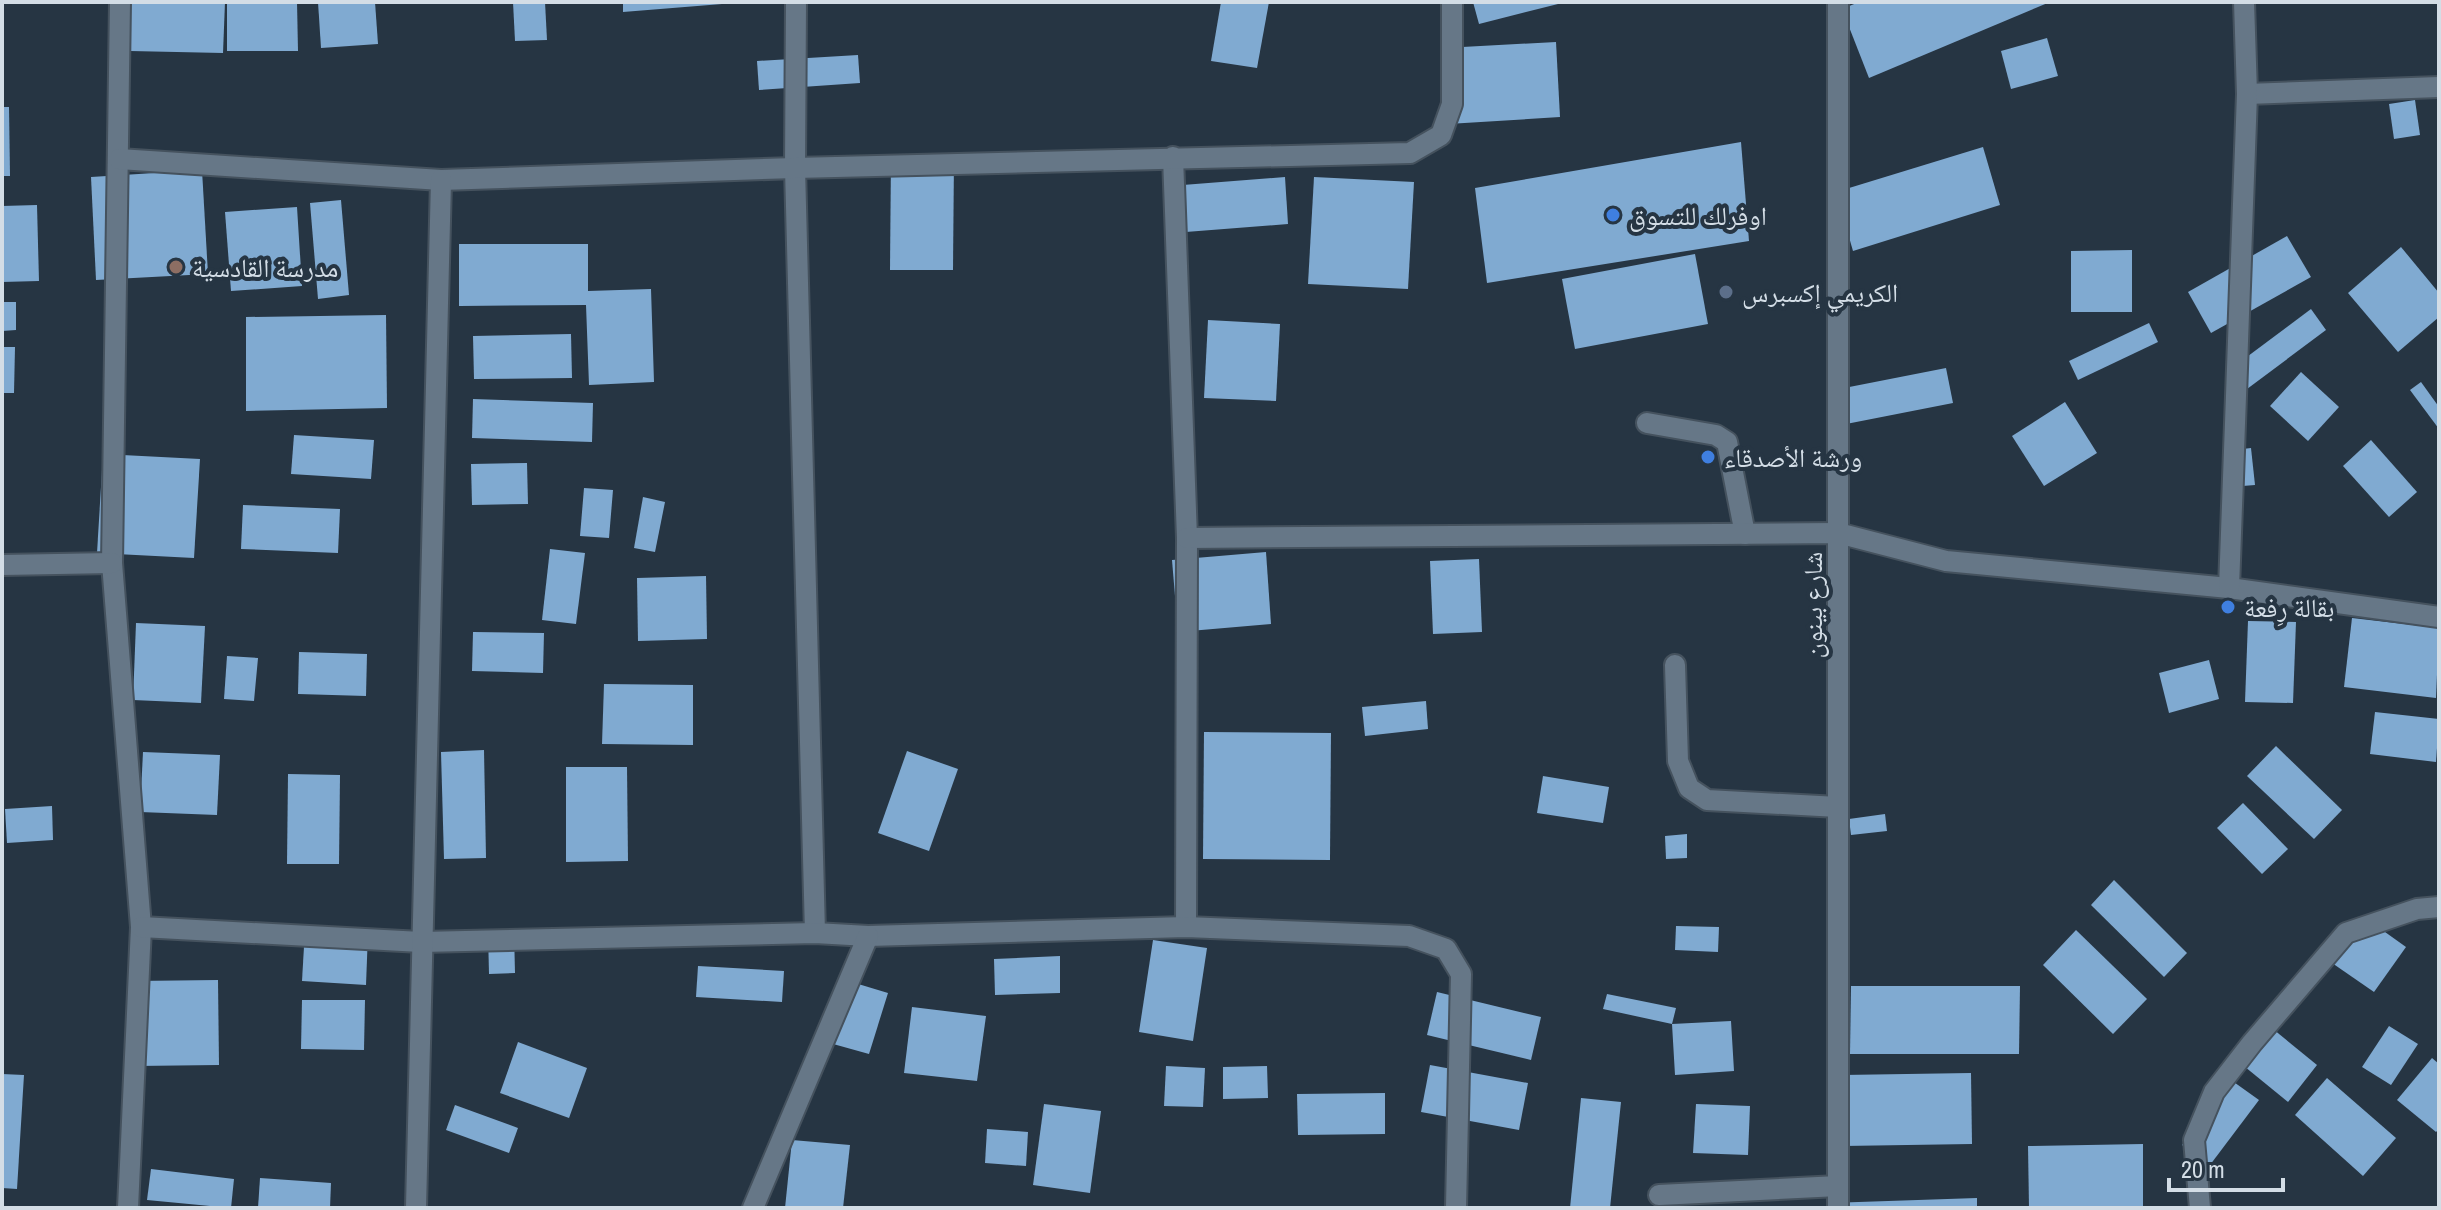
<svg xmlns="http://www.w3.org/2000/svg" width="2441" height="1210" viewBox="0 0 2441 1210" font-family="'Archivo Narrow','Noto Naskh Arabic',sans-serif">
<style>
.building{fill:#80aad1}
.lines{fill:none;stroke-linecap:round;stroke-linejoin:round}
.minor-casing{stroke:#45525e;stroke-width:24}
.minor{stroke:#667787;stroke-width:20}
.shop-dot{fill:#3f7fe0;stroke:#263543;stroke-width:3}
.education-dot{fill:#8d6e63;stroke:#263543;stroke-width:3}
.service-dot{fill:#5c6f8a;stroke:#263543;stroke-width:3}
.labels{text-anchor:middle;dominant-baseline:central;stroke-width:8;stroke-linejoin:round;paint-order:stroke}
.poi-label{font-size:26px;fill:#d3dde6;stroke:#263543;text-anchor:start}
.street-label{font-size:26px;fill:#d3dde6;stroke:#263543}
</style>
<rect width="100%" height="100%" fill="#263543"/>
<g class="building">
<path d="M131 2H225L223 53 130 51Z"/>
<path d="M227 2H297L298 51H227Z"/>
<path d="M318 2H375L378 44 321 48Z"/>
<path d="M513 2H545L547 40 515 41Z"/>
<path d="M623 2H722V4L623 12Z"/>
<path d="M1221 2H1269L1257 68 1211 61Z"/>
<path d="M1473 2H1561L1562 3 1479 24Z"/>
<path d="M1859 2H2050L1869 78 1842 9Z"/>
<path d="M2047 38 2058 76 2011 89 2001 51Z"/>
<path d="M1556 42 1560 117 1448 124 1444 48Z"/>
<path d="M858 55 860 83 759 90 757 61Z"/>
<path d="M2415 100 2420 135 2394 139 2389 104Z"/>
<path d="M2 107H9L10 176H2Z"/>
<path d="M1741 142 1749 241 1487 283 1475 188Z"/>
<path d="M1983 147 2000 205 1853 251 1836 192Z"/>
<path d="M891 156 954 157 953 270H890Z"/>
<path d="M202 170 208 274 96 280 91 177Z"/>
<path d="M1285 177 1288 224 1173 233 1170 186Z"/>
<path d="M1314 177 1414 182 1408 289 1308 284Z"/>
<path d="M341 200 349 295 318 299 310 203Z"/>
<path d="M37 205 39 281 2 282V206Z"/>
<path d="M297 207 302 286 231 291 225 212Z"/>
<path d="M2287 236 2311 277 2211 333 2188 292Z"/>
<path d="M459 244H588V291L651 289 654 382 589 385 586 305 459 306Z"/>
<path d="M2401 247 2439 293V317L2398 352 2348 293Z"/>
<path d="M2132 250V312H2071V251Z"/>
<path d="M1695 254 1708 324 1575 349 1562 279Z"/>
<path d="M2 302H16V330L2 331Z"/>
<path d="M2311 309 2326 330 2247 389 2232 368Z"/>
<path d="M386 315 387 408 246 411V317Z"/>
<path d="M1208 320 1280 324 1276 401 1204 398Z"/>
<path d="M2149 323 2158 342 2078 380 2069 361Z"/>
<path d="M571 334 572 378 474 379 473 336Z"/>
<path d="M2 347H15L14 393H2Z"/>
<path d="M1946 368 1953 403 1841 425 1834 390Z"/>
<path d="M2301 372 2339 407 2308 441 2270 406Z"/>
<path d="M2421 382 2439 407V429L2410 390Z"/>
<path d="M473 399 593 403 592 442 472 438Z"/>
<path d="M2065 402 2097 453 2044 486 2012 436Z"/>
<path d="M294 435 374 440 371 479 291 474Z"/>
<path d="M2371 440 2417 492 2389 517 2343 466Z"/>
<path d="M2251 448 2255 485 2230 487 2226 451Z"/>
<path d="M103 454 200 459 194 558 97 553Z"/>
<path d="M527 463 528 504 472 505 471 464Z"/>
<path d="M584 488 613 490 609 538 580 536Z"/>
<path d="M643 497 665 502 655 552 634 548Z"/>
<path d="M243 505 340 509 338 553 241 549Z"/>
<path d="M550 549 585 553 576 624 542 620Z"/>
<path d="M1266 552 1271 624 1178 632 1172 560Z"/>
<path d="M1479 559 1482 632 1433 634 1430 561Z"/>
<path d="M706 576 707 639 638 641 637 578Z"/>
<path d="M2352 618 2439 628 2436 698 2344 687Z"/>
<path d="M2248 621 2296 622 2293 703 2245 702Z"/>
<path d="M136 623 205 626 201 703 133 700Z"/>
<path d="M473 632 544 633 543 673 472 671Z"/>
<path d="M299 652 367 654 366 696 298 694Z"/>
<path d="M227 656 258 658 254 701 224 699Z"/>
<path d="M2209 660 2219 699 2169 713 2159 673Z"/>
<path d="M604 684 693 685V745L602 744Z"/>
<path d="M1426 701 1428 729 1365 736 1362 707Z"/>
<path d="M2375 712 2439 719 2436 762 2370 754Z"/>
<path d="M1204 732 1331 733 1330 860 1203 859Z"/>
<path d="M2276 746 2342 810 2314 839 2247 776Z"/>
<path d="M484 750 486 858 444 859 441 752Z"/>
<path d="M907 751 958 769 929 851 878 833Z"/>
<path d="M143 752 220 755 217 815 140 812Z"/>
<path d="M566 767H627L628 861 566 862Z"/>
<path d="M288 774 340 775 339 864H287Z"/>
<path d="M1543 776 1609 787 1603 823 1537 813Z"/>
<path d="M2243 803 2288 849 2262 874 2217 828Z"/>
<path d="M52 806 53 840 7 843 5 809Z"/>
<path d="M1885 814 1887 831 1851 835 1849 819Z"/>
<path d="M1687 834V858L1666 859 1665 836Z"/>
<path d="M2114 880 2187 953 2164 977 2091 905Z"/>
<path d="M2364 917 2406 947 2374 992 2332 963Z"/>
<path d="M1676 926 1719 927 1718 952 1675 950Z"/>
<path d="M305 929 368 933 366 985 302 981Z"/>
<path d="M2076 930 2147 999 2113 1034 2043 965Z"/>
<path d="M514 932 515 973 489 974 488 933Z"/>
<path d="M1153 940 1207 948 1193 1041 1139 1032Z"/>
<path d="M1060 956V993L995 995 994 959Z"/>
<path d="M698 966 784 971 782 1002 696 997Z"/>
<path d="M218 980 219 1065 136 1066 135 981Z"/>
<path d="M845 980 888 993 869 1054 826 1042Z"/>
<path d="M1851 986H2020L2019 1054H1850Z"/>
<path d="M1437 992 1541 1017 1531 1060 1427 1035Z"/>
<path d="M1607 994 1676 1008 1672 1024 1731 1021 1734 1071 1675 1075 1672 1024 1603 1009Z"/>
<path d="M302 1000H365L364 1050 301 1049Z"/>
<path d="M912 1007 986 1016 977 1081 904 1073Z"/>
<path d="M2268 1025 2317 1065 2288 1102 2239 1062Z"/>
<path d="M2389 1026 2418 1044 2391 1085 2362 1067Z"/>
<path d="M518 1042 587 1068 569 1118 500 1093Z"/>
<path d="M2432 1058 2439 1064V1129L2436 1132 2397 1100Z"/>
<path d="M1430 1065 1528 1083 1519 1130 1421 1112Z"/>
<path d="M1166 1066 1205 1068 1203 1107 1164 1106Z"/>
<path d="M1267 1066 1268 1098 1223 1099V1067Z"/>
<path d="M1971 1073 1972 1144 1843 1146 1842 1075Z"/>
<path d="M2 1074 24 1075 17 1189 2 1188Z"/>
<path d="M2327 1078 2396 1138 2363 1176 2295 1115Z"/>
<path d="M2231 1080 2259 1100 2210 1165 2182 1145Z"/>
<path d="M1385 1093V1134L1298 1135 1297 1094Z"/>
<path d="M1581 1098 1621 1102 1610 1208H1570Z"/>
<path d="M1044 1104 1101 1111 1090 1193 1033 1185Z"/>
<path d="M1696 1104 1750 1106 1748 1155 1693 1153Z"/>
<path d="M455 1105 518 1128 509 1153 446 1130Z"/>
<path d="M987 1129 1028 1132 1026 1166 985 1163Z"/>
<path d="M792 1140 850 1145 843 1208H785Z"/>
<path d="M2143 1144V1208H2029L2028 1146Z"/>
<path d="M151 1169 234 1179 231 1208 147 1200Z"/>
<path d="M260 1178 331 1183 330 1208H258Z"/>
<path d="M1977 1198V1208H1830L1829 1203Z"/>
</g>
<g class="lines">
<g class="minor-casing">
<g id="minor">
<path d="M120 2 112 563 141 927 128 1208"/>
<path d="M796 2 795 168 815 933"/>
<path d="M2247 94 2439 87"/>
<path d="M1173 157 1187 538 1186 927"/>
<path d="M119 159 441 180 795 168 1410 153 1441 135 1452 104V2"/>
<path d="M1647 423 1716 435 1727 442 1745 534"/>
<path d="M1187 538 1838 533 1946 561 2229 588 2439 617"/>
<path d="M2 565 112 563"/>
<path d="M2229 588 2247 94 2244 2"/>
<path d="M1675 665 1678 761 1689 788 1707 800 1838 807"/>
<path d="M141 927 421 942 815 933 868 936 1186 927 1409 936 1446 949 1461 974 1456 1208"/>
<path d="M1659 1195 1838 1186"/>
<path d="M416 1208 441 180"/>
<path d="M753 1208 868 936"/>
<path d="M1838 1208V2"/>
<path d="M2200 1208 2194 1140 2214 1092 2252 1043 2346 933 2417 909 2439 907"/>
</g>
</g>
<use href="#minor" class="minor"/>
</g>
<g class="shop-dot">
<circle cx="1613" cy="215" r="8"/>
<circle cx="1708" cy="457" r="8"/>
<circle cx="2228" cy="607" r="8"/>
</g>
<circle class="education-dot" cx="176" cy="267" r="8"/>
<circle class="service-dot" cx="1726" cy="292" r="8"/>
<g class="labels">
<g class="poi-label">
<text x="1629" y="215">اوفرلك للتسوق</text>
<text x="192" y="267">مدرسة القادسية</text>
<text x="1742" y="292">الكريمي إكسبرس</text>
<text x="1724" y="457">ورشة الأصدقاء</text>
<text x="2244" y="607">بقالة رِفعة</text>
</g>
<g class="street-label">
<text transform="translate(1812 605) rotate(-90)">شارع بينون</text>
</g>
</g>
<rect width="2441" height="1210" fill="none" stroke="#d3dde6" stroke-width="8"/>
<path d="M2169 1178v12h114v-12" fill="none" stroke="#d3dde6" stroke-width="4"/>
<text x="2181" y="1178" font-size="24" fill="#d3dde6" stroke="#263543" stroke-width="6" paint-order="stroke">20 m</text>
</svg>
